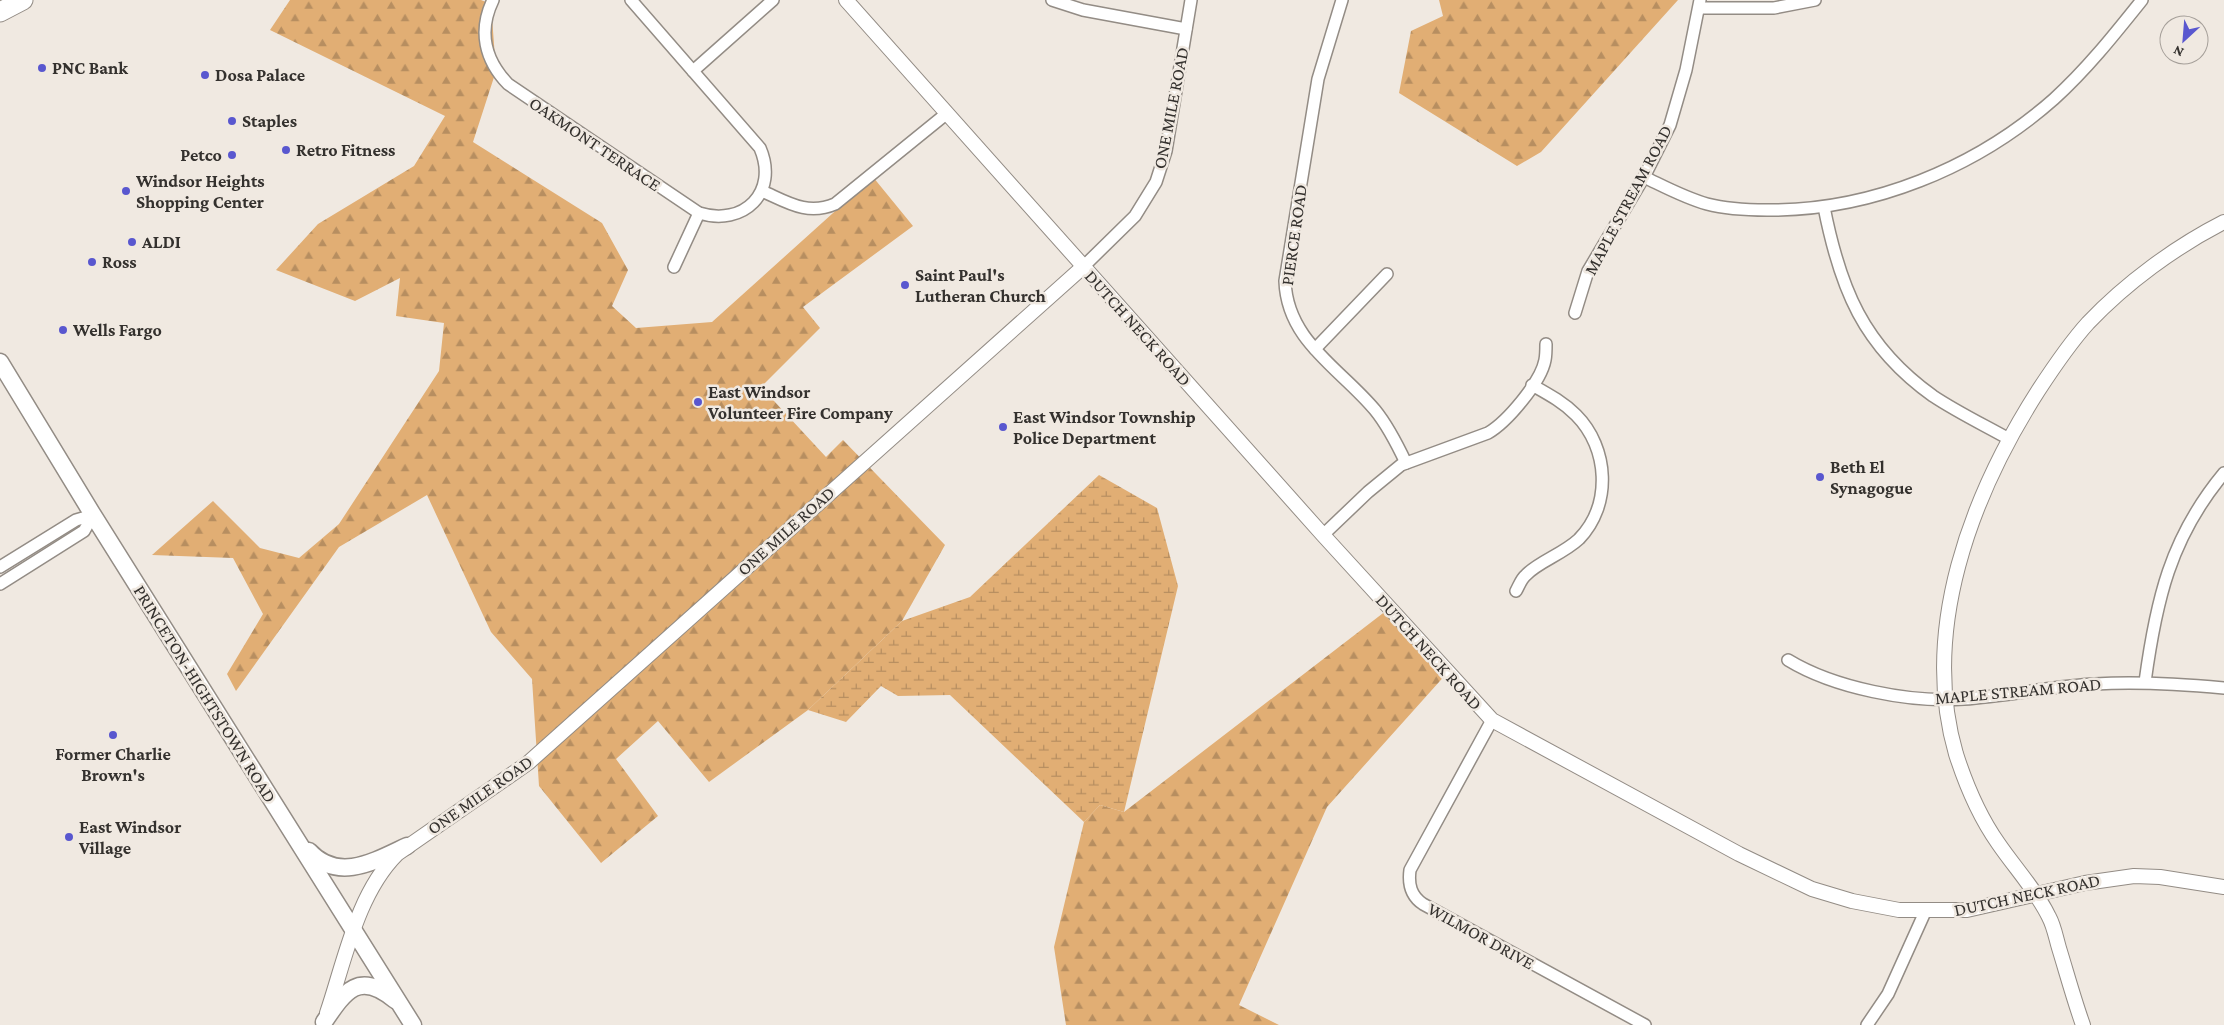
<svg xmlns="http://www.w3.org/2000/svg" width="2224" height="1025" viewBox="0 0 2224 1025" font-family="'Crimson Pro',serif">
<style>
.forest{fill:url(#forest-firs)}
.wetland{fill:url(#wetland-marsh)}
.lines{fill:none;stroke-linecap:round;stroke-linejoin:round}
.minor-casing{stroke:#938c85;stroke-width:14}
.tertiary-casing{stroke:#938c85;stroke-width:16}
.secondary-casing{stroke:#938c85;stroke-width:19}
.trunk-casing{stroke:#938c85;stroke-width:21}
.minor{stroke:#fff;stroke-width:11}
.tertiary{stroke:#fff;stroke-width:14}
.secondary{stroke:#fff;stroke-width:16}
.trunk{stroke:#fff;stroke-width:19}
.poi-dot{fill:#5957cf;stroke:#f0e9e1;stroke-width:2}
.labels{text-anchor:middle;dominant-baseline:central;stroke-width:5;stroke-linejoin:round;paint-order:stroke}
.poi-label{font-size:18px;font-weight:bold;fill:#34312e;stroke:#f0e9e1;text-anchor:start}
.street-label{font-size:18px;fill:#34312e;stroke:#f0e9e1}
</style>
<defs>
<pattern id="forest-firs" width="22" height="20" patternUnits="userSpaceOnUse" patternTransform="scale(1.25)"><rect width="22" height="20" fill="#e1ae74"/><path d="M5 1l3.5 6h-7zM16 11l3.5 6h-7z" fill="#b78e60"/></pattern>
<pattern id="wetland-marsh" width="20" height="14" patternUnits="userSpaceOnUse" patternTransform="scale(1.25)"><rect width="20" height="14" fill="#e1ae74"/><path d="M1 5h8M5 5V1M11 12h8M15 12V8" fill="none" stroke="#b78e60"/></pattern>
</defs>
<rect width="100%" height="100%" fill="#f0e9e1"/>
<g class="forest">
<path d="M290 0H481L491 4 496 71 473 142 602 223 628 270 612 306 636 328 712 322 873 177 913 226 803 307 820 328 761 387 826 457 843 440 945 545 902 621 808 710 709 782 658 721 616 759 658 816 601 863 539 786 532 679 491 632 427 495 339 547 236 691 227 674 263 614 233 558 152 555 213 501 260 548 299 558 339 524 439 371 444 323 396 316 400 278 355 301 276 270 318 224 414 166 445 116 270 30Z"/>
<path d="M1439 0H1678L1541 152 1517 166 1399 93 1411 31 1443 16Z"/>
<path d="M1391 607 1448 672 1327 807 1239 1005 1279 1025H1066L1054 947 1084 822 1100 805 1124 812Z"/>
</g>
<path class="wetland" d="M1099 475 1157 508 1178 586 1124 812 1100 805 1084 822 950 695 898 696 881 686 846 722 808 710 902 621 970 597Z"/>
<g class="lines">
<g class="minor-casing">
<g id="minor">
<path d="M493 0C478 31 485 60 508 84L699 213C744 227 779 192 760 148L631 0"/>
<path d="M1052 0 1083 10 1186 29"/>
<path d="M1342 0 1318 79 1285 281C1287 341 1340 368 1375 410 1388 426 1397 444 1406 463"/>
<path d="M1700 8H1774L1815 0"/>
<path d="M693 71 773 0"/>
<path d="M1644 177C1665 187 1685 198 1707 204 1726 209 1747 210 1767 210 1871 211 1976 168 2054 99 2087 69 2114 35 2142 0"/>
<path d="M762 191C787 202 807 216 835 204L946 114"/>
<path d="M1824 207C1840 288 1863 346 1933 396 1957 412 1984 425 2009 439"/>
<path d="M674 267 699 213"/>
<path d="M1083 267 1135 216 1156 182 1166 151 1191 0"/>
<path d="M1575 313 1588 271 1644 177 1670 125 1686 70 1700 0"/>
<path d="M1315 349 1387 274"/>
<path d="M1323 535 1368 492 1401 465 1488 433C1507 422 1541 382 1545 360 1546 355 1546 349 1546 344"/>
<path d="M0 567 76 520 93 515"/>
<path d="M0 584 84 531 93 515"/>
<path d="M1516 591C1519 586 1521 579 1526 575 1538 562 1563 554 1579 539 1612 505 1609 448 1576 415 1563 402 1548 394 1532 385"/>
<path d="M1788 660C1834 688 1910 703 1964 699 2008 696 2051 686 2095 684 2139 681 2181 684 2224 688"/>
<path d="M2145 682C2156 601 2170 538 2224 473"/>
<path d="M1492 720 1410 870C1408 885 1411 896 1423 904L1645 1025"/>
<path d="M1867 1025 1888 994 1925 912"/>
</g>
</g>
<g class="tertiary-casing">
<g id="tertiary">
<path d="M846 0 1323 535 1492 720 1739 854 1812 889 1852 901 1899 910H1967L2085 883 2134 876 2160 877 2224 887"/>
<path d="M327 1013C345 960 357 894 397 854L528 763 1083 267"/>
<path d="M2083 1025C2074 1000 2067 974 2059 948 2056 938 2054 926 2049 917 2036 890 2015 868 1998 843 1979 816 1966 785 1956 754 1920 630 1971 496 2038 391 2053 368 2069 344 2088 323 2126 283 2175 247 2224 222"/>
</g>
</g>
<g class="secondary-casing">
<g id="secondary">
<path d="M0 362 93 515 413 1025"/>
<path d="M309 851C338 883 375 861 407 846"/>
<path d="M324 1022C345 991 359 970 395 1000"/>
</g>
</g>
<g class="trunk-casing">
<path id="trunk" d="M0 12 23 0"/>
</g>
<use href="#minor" class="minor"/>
<use href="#tertiary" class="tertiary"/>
<use href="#secondary" class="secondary"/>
<use href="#trunk" class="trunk"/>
</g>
<g class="poi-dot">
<circle cx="42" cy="68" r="5"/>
<circle cx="205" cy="75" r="5"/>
<circle cx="232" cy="121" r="5"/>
<circle cx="286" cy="150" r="5"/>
<circle cx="232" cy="155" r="5"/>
<circle cx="126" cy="191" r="5"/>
<circle cx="132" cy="242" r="5"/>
<circle cx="92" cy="262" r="5"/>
<circle cx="905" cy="285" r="5"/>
<circle cx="63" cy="330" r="5"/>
<circle cx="698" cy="402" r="5"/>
<circle cx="1003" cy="427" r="5"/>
<circle cx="1820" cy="477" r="5"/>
<circle cx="113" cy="735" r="5"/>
<circle cx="69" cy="837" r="5"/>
</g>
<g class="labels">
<g class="poi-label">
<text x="52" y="68">PNC Bank</text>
<text x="215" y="75">Dosa Palace</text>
<text x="242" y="121">Staples</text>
<text x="296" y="150">Retro Fitness</text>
<text x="222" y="155" text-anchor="end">Petco</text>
<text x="136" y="181">Windsor Heights<tspan x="136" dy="21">Shopping Center</tspan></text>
<text x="142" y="242">ALDI</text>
<text x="102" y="262">Ross</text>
<text x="915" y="275">Saint Paul's<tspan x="915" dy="21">Lutheran Church</tspan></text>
<text x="73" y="330">Wells Fargo</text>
<text x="708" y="392">East Windsor<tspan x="708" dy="21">Volunteer Fire Company</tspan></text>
<text x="1013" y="417">East Windsor Township<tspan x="1013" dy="21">Police Department</tspan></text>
<text x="1830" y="467">Beth El<tspan x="1830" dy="21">Synagogue</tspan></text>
<text x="113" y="754" text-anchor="middle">Former Charlie<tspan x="113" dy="21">Brown's</tspan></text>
<text x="79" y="827">East Windsor<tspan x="79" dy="21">Village</tspan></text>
</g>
<g class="street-label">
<text transform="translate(1171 108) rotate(-79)">ONE MILE ROAD</text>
<text transform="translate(595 144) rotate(34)">OAKMONT TERRACE</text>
<text transform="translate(1628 200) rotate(-62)">MAPLE STREAM ROAD</text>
<text transform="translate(1294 235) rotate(-82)">PIERCE ROAD</text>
<text transform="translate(1138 328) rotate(48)">DUTCH NECK ROAD</text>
<text transform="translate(786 531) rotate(-42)">ONE MILE ROAD</text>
<text transform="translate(1429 652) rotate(48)">DUTCH NECK ROAD</text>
<text transform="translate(2018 691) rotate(-5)">MAPLE STREAM ROAD</text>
<text transform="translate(205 694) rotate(58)">PRINCETON-HIGHTSTOWN ROAD</text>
<text transform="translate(480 795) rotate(-35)">ONE MILE ROAD</text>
<text transform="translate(2027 895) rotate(-12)">DUTCH NECK ROAD</text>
<text transform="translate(1481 936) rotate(29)">WILMOR DRIVE</text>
</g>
</g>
<g transform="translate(2184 40) rotate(206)"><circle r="24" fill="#f0e9e1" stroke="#a59f99"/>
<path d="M0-4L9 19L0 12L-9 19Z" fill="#5957cf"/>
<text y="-8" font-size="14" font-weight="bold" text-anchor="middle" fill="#34312e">N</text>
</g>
</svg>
